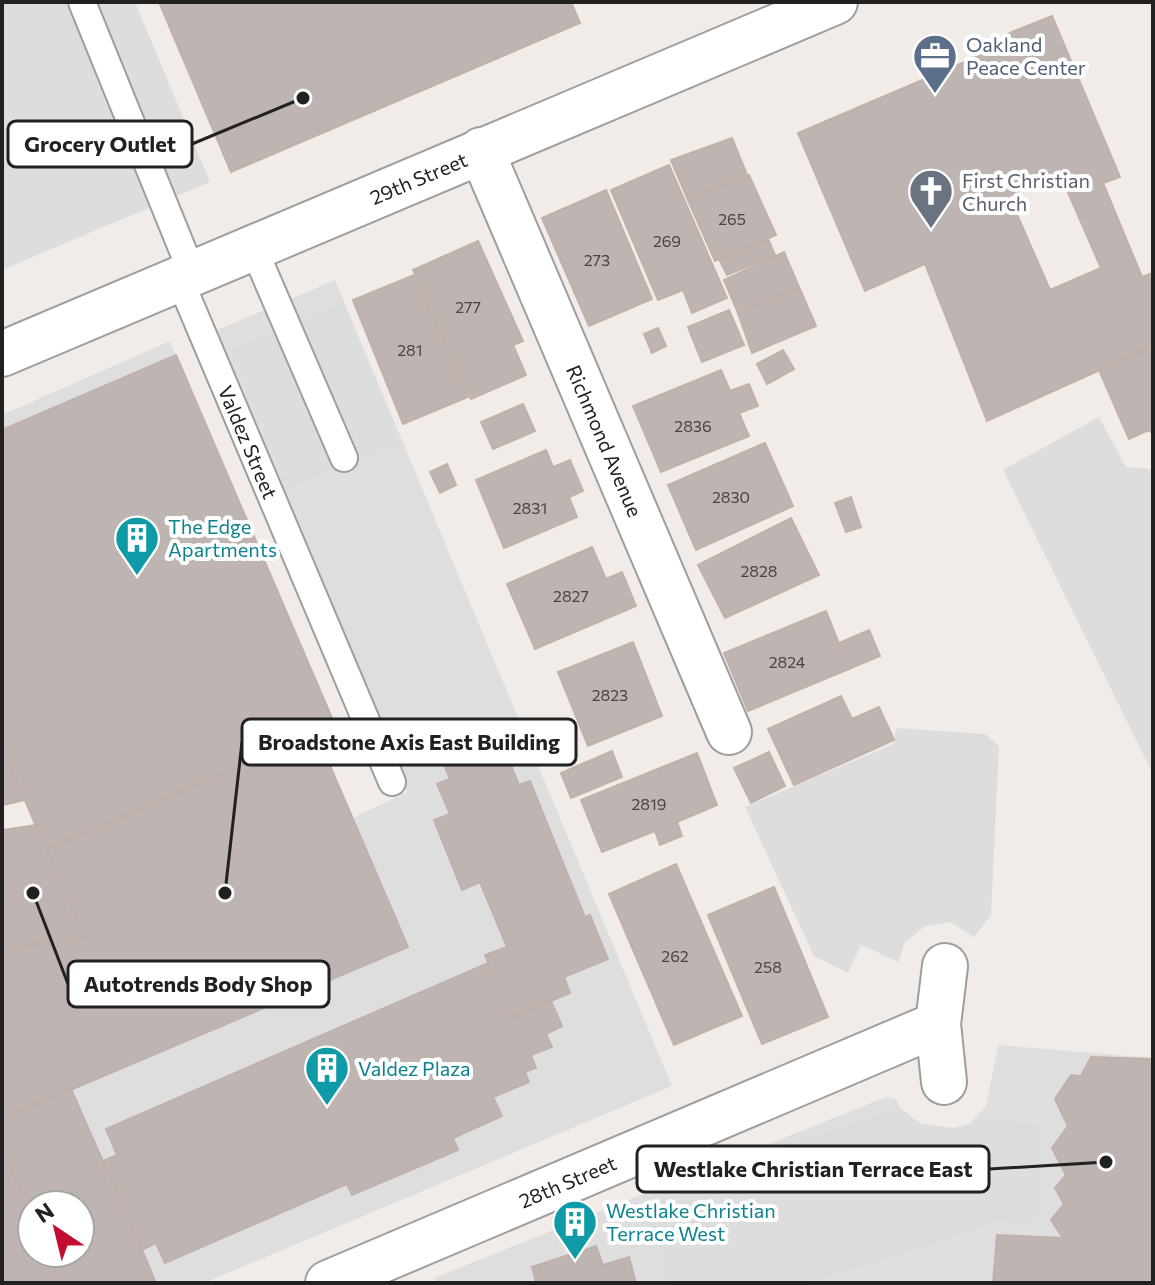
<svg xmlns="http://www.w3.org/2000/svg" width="1155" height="1285" viewBox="0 0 1155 1285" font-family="Commissioner,sans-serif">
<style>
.residential{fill:#dfdede}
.parking{fill:#ddd}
.building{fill:#beb4b1;stroke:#c1b1ab;stroke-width:2;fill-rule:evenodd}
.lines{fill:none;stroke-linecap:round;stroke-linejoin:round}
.service-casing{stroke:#9e9e9e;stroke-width:30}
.minor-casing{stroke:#9e9e9e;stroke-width:48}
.service{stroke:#fff;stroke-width:26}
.minor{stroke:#fff;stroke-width:44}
.labels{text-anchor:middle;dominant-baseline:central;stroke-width:8;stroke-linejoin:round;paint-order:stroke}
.number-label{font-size:16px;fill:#484645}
.service-label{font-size:20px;fill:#4e5e75;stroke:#fff;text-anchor:start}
.street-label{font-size:20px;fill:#212121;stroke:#fff}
.worship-label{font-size:20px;fill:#5b616d;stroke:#fff;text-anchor:start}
.culture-label{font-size:20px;fill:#0d838f;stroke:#fff;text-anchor:start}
.leader{fill:none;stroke:#212121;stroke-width:3}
.callout-dot{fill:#212121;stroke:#fff;stroke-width:3}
.callout{fill:#fff;stroke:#212121;stroke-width:3}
.callout-label{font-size:22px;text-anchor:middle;font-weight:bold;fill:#212121}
</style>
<rect width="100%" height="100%" fill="#f1ece8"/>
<g class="residential">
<path d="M335 280 672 1086 204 1283H156L71 1089 83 937 2 746V415L170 341 335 725 316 734 353 818 407 792 215 331Z"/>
<path d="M998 1045 1153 1058V1283H436L434 1278 886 1097 896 1099 900 1108 921 1124 954 1128 969 1124 986 1106Z"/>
</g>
<g class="parking">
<path d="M2 2H135L210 182 2 270Z"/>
<path d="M343 303 399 443 289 488 232 349Z"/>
<path d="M1099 417 1126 467 1153 469V774L1003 470Z"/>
<path d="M896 728 985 734 999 746 991 915 974 937 950 922 925 926 904 944 899 962 861 945 848 973 814 956 745 807 894 744Z"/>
<path d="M900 1108 921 1124 953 1128 984 1120 1044 1125 1036 1223 995 1221 933 1244 807 1283H669L644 1198 705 1171Z"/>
</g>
<g class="building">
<path d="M159 2H571L580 23 231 172Z"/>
<path d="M1052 16 1120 177 1103 183 1142 277 1153 273V346L987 421 925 264 865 291 798 133 1009 43 1007 34ZM1060 174 1101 268 1050 290 1009 196Z"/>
<path d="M732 138 747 175 688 200 671 160Z"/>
<path d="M669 165 727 298 692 313 683 290 658 300 611 190Z"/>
<path d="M747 175H749L776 235 715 261 688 200Z"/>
<path d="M606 190 652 299 589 326 542 218Z"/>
<path d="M768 239 775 255 727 275 719 259Z"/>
<path d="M478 241 523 341 513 345 526 375 471 399 413 270Z"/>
<path d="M784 252 799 287 738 313 724 280Z"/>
<path d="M414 275 468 397 403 424 353 300Z"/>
<path d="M799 287 816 326 752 353 738 313Z"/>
<path d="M729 310 744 345 702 362 688 327Z"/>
<path d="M658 328 666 346 652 353 644 334Z"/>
<path d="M1153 346V434L1149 430 1129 439 1099 370Z"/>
<path d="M783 350 794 369 767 384 757 364Z"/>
<path d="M176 355 335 725 46 850 2 746V430Z"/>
<path d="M721 370 730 391 749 384 758 406 739 413 749 436 661 472 633 406Z"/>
<path d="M523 404 535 431 493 449 481 422Z"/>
<path d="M765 443 793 506 696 550 668 485Z"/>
<path d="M546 450 553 467 570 460 583 491 569 497 577 517 504 548 476 480Z"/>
<path d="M447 464 456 485 440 493 430 472Z"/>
<path d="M851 497 861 527 846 532 835 503Z"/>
<path d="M791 518 819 575 725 618 698 565Z"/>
<path d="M592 547 606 579 622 572 636 606 535 649 507 584Z"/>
<path d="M826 611 849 669 748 711 724 653Z"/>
<path d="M869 630 880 656 849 669 839 643Z"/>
<path d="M633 642 662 716 588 746 558 672Z"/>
<path d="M841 696 852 719 879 707 894 740 794 785 768 729Z"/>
<path d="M495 726 519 785 530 781 585 917 590 915 608 959 564 977 570 993 511 1018 485 955 507 947 480 882 462 890 434 820 450 814 437 784 450 779 437 749Z"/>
<path d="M316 733 408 947 2 1119V949L84 937 46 850Z"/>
<path d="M2 746 25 800 2 805Z"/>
<path d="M612 751 622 777 571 798 561 773Z"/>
<path d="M769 752 785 786 751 803 734 768Z"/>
<path d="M697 753 717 805 677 822 682 836 660 845 655 831 602 852 581 800Z"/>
<path d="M36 825 84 937 2 949V830Z"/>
<path d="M676 864 742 1016 674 1045 609 894Z"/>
<path d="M774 887 828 1017 762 1044 708 915Z"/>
<path d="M488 963 511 1018 551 1001 562 1026 546 1034 552 1047 531 1055 536 1068 525 1072 529 1082 493 1097 502 1116 453 1138 458 1150 352 1195 347 1184 165 1263 156 1243 142 1250 103 1161 117 1155 106 1129Z"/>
<path d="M1091 1057 1152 1059 1153 1062V1283H993L997 1235 1063 1238 1051 1220 1064 1204 1055 1188 1066 1175 1052 1148 1068 1126 1055 1099 1071 1075 1081 1076Z"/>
<path d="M71 1089 142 1250 156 1283H61L48 1253H80V1205H32V1216L2 1148V1119Z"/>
<path d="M2 1148 12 1171 2 1173Z"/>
<path d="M12 1171 32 1216V1253H48L61 1283H2V1173Z"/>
<path d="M596 1246 603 1265 629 1257 636 1283H536L532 1267Z"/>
</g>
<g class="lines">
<g class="service-casing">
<g id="service">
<path d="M82 2 192 273"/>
<path d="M253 247 344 458"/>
<path id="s1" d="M179 278 392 782"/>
</g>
</g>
<g class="minor-casing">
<g id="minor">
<path id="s2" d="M481 150 729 732"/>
<path id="s3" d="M2 354 835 2"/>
<path d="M944 1082 938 1024 945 966"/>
<path id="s4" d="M328 1283 938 1024"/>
</g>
</g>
<use href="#service" class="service"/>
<use href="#minor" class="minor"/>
</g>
<defs>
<g id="office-pin" transform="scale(2.3)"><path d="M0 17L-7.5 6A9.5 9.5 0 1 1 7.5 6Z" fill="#5c6f8a" stroke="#fff"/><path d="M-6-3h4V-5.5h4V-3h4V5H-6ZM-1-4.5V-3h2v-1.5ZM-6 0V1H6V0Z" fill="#fff"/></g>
<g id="church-pin" transform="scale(2.3)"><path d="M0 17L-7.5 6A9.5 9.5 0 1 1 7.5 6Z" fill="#6b7280" stroke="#fff"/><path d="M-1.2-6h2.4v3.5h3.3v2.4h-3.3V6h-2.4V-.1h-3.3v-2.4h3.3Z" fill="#fff"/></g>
<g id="building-pin" transform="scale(2.3)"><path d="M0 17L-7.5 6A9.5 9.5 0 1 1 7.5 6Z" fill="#0f9aa8" stroke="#fff"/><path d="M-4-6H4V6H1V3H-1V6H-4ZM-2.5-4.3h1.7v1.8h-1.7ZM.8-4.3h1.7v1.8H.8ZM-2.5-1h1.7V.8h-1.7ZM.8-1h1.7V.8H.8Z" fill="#fff"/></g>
</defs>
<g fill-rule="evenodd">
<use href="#office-pin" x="935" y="56"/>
<use href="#church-pin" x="931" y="191"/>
<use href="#building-pin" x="137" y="538"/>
<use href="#building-pin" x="327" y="1068"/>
<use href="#building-pin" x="575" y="1222"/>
</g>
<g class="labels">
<g class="number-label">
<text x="732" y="218">265</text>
<text x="667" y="240">269</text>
<text x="597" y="259">273</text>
<text x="468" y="306">277</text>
<text x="410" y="349">281</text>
<text x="693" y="425">2836</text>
<text x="731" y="496">2830</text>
<text x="530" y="507">2831</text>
<text x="759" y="570">2828</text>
<text x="571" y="595">2827</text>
<text x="787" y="661">2824</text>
<text x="610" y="694">2823</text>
<text x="649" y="803">2819</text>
<text x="675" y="955">262</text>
<text x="768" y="966">258</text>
</g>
<g class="service-label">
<text x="966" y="44">Oakland<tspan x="966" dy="23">Peace Center</tspan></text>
</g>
<g class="street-label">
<text stroke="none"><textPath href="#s3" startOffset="452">29th Street</textPath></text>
<text stroke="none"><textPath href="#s2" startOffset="316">Richmond Avenue</textPath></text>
<text stroke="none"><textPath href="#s1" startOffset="178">Valdez Street</textPath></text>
<text stroke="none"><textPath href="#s4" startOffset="260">28th Street</textPath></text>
</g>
<g class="worship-label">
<text x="962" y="180">First Christian<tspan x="962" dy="23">Church</tspan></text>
</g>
<g class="culture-label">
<text x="168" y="526">The Edge<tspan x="168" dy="23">Apartments</tspan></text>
<text x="358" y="1068">Valdez Plaza</text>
<text x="606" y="1210">Westlake Christian<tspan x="606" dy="23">Terrace West</tspan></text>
</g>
</g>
<path class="leader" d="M303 98L192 144M225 893L242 742M33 893L68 984M1106 1162L989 1169"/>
<g class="callout-dot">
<circle cx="303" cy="98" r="8"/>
<circle cx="225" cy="893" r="8"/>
<circle cx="33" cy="893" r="8"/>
<circle cx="1106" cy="1162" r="8"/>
</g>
<g class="callout">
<rect x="8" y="121" width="184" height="46" rx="8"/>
<rect x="242" y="719" width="334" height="46" rx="8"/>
<rect x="68" y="961" width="261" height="46" rx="8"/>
<rect x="637" y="1146" width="352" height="46" rx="8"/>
</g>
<g class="callout-label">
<text x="100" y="152">Grocery Outlet</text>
<text x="409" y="750">Broadstone Axis East Building</text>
<text x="198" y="992">Autotrends Body Shop</text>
<text x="813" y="1177">Westlake Christian Terrace East</text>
</g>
<rect width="1155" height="1285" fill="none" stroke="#212121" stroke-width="8"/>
<g transform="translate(56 1229) rotate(325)"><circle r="38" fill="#ffffff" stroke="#a6a6a6" stroke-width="2"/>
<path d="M0-6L14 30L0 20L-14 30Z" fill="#c30e32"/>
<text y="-12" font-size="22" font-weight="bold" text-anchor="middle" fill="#212121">N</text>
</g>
</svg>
